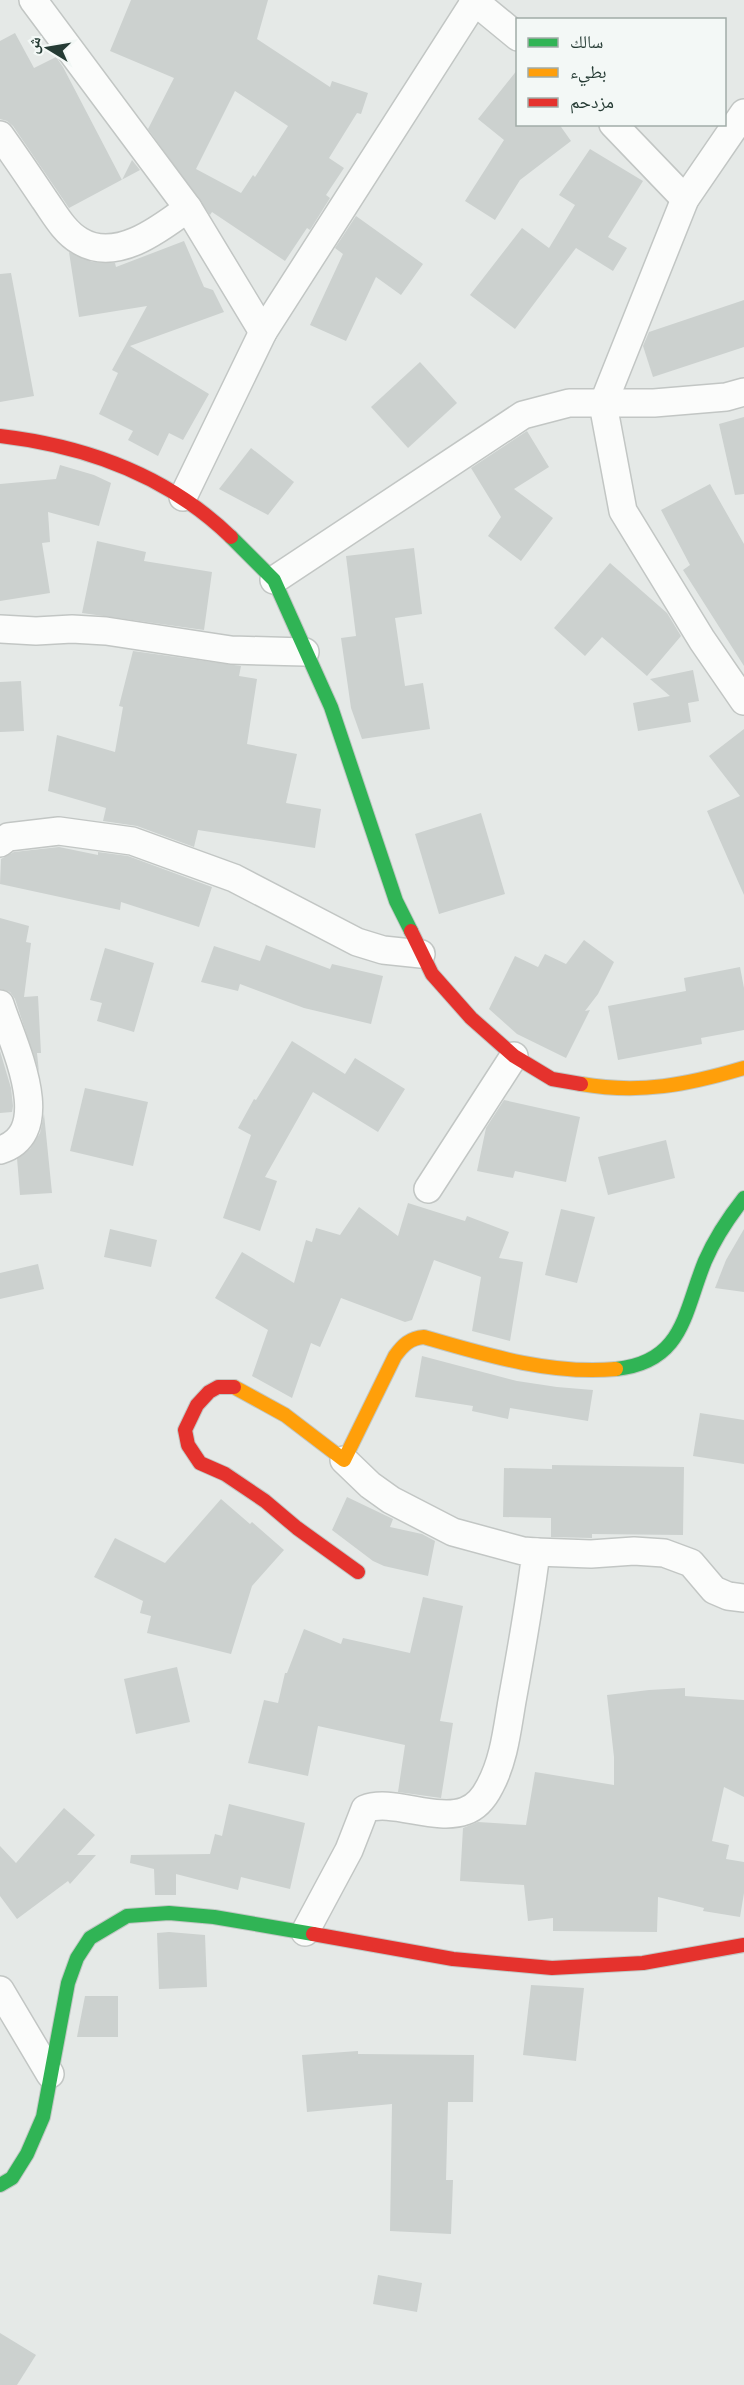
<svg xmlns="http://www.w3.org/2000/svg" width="744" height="2385" viewBox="0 0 744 2385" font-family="'Sofia Sans Condensed','Noto Naskh Arabic',sans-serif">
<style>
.building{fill:#ccd1cf;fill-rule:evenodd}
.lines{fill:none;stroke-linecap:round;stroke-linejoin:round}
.street-casing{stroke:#c2c6c4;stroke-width:30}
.fast-casing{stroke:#c1c7c4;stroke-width:16}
.slow-casing{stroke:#c1c7c4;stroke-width:16}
.jam-casing{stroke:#c1c7c4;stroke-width:16}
.street{stroke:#fbfcfb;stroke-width:27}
.fast{stroke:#30b455;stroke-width:14}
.slow{stroke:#ff9f0a;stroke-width:14}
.jam{stroke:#e5322d;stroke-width:14}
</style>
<rect width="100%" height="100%" fill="#e5e9e7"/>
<g class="building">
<path d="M131 0H268L257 39 330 87 332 81 368 93 361 114 357 113 329 158 344 168 326 195 330 198 310 230 307 228 285 261 212 212 210 215 148 129 174 78 110 51ZM235 91 288 126 255 177 253 175 241 193 196 169Z"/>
<path d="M15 33 34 68 56 57 63 67 122 180 132 160 140 170 69 208 13 126 7 121 0 119V41Z"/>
<path d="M518 69V124H559L571 141 520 180 495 220 465 201 504 140 478 119Z"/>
<path d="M590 149 643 181 608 237 627 248 613 271 576 248 515 329 470 295 522 228 549 248 575 205 559 195Z"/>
<path d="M356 216 423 264 401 295 376 277 346 341 310 325 343 254 335 248Z"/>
<path d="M184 241 204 287 213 290 224 312 130 346 209 394 183 440 169 433 158 456 128 440 133 431 99 414 118 373 112 370 147 306 79 317 69 252 92 262 115 263 116 267Z"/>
<path d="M11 273 34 396 0 402V274Z"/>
<path d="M744 300V347L653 377 643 346 649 332Z"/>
<path d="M420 362 457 403 408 448 371 407Z"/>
<path d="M744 417V494L735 495 719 424Z"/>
<path d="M527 431 549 467 514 489 553 518 521 561 488 536 501 517 471 468Z"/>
<path d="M251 448 294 482 268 515 219 489Z"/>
<path d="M60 465 94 475 111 483 99 526 48 512 50 542 42 543 50 593 0 601V484L56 479Z"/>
<path d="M710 484 744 544V666L683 570 690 565 661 510Z"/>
<path d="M97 541 146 552 144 561 212 572 204 630 82 613Z"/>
<path d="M414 548 422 614 395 618 405 686 423 683 430 729 362 739 351 708 341 638 356 636 346 556Z"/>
<path d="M610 563 667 613 681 636 647 676 602 637 585 656 554 628Z"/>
<path d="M133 651 241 666 239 676 257 679 247 744 297 754 286 803 321 809 315 848 198 830 194 847 137 826 103 821 106 808 48 791 57 735 115 752 123 707 119 706Z"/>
<path d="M693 670 699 701 688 703 691 722 638 731 633 703 670 696 650 679Z"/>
<path d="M21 681 24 731 0 732V682Z"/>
<path d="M744 729V895L707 811 740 796 709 756Z"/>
<path d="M481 813 505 894 439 914 415 834Z"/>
<path d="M59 847 98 855V852L128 856 212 887 199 927 121 902 120 910 0 884 1 859 14 852Z"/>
<path d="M0 918 29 926 26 942 31 943 24 997 38 996 41 1053H37L39 1072 15 999 10 992 0 989Z"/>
<path d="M584 940 614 962 598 994 585 1011 590 1010 566 1058 517 1034 489 1009 515 956 538 967 545 954 566 964Z"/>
<path d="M266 945 330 969 332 964 383 976 371 1024 304 1008 240 984 238 991 201 982 214 946 260 961Z"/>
<path d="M105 948 154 963 134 1032 97 1021 102 1003 90 1000Z"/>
<path d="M740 967 744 988V1030L701 1038 702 1044 618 1060 608 1006 686 991 684 978Z"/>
<path d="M292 1041 345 1074 355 1058 405 1089 378 1132 313 1092 265 1177 277 1181 260 1231 223 1218 251 1135 238 1128 254 1099 256 1100Z"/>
<path d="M0 1051 11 1088 13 1106 12 1112 0 1113Z"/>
<path d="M85 1088 148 1102 133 1166 70 1151Z"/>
<path d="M504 1100 580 1117 566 1182 515 1171 513 1178 477 1171 486 1128Z"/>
<path d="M44 1114 52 1193 20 1195 17 1158 30 1149 40 1133Z"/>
<path d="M666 1140 675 1178 608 1195 598 1157Z"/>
<path d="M408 1203 465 1221 467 1216 509 1232 499 1258 523 1262 510 1341 472 1331 481 1277 434 1260 412 1320 405 1322 341 1298 320 1347 311 1343 292 1398 252 1376 268 1330 215 1298 242 1252 294 1283 306 1240 312 1242 316 1228 340 1235 359 1207 398 1236Z"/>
<path d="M561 1209 595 1217 577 1283 545 1275Z"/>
<path d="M110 1229 157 1240 151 1267 104 1257Z"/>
<path d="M744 1229V1292L715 1288 726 1260Z"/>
<path d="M38 1264 44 1289 0 1299V1273Z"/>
<path d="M422 1356 517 1381 557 1387 593 1390 588 1421 510 1408 508 1419 472 1411 473 1406 415 1397Z"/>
<path d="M700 1413 744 1420V1464L693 1456Z"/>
<path d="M552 1465 684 1467 683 1535 592 1534V1538L551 1537V1518L503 1517 504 1468 552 1469Z"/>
<path d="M347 1497 393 1519 390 1527 422 1534 435 1541 428 1576 384 1566 373 1561 332 1530Z"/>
<path d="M221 1499 250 1524 252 1522 284 1550 252 1586 231 1654 147 1633 151 1616 140 1613 143 1601 94 1577 115 1538 165 1563Z"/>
<path d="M423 1597 463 1606 440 1721 453 1723 441 1798 398 1792 405 1745 318 1726 308 1776 248 1763 264 1700 278 1703 285 1673H287L304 1629 341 1644 343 1638 410 1653Z"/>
<path d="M177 1667 190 1722 136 1734 124 1679Z"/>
<path d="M685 1688V1696L744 1700V1797L724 1787 712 1841 729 1845 726 1859 744 1862V1893L740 1917 703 1911 704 1908 658 1897 657 1932 553 1931V1918L528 1921 524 1885 460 1881 463 1828 478 1822 526 1825 535 1772 614 1785V1757L607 1695 649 1690Z"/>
<path d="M229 1804 305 1823 290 1889 241 1877 238 1890 176 1874V1895H155L154 1869 130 1863 131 1855 210 1854 215 1834 222 1836Z"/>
<path d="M64 1808 95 1835 77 1855H96L70 1884 68 1881 17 1919 0 1896V1846L16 1863Z"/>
<path d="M169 1932 205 1935 207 1987 159 1989 157 1933Z"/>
<path d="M531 1985 584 1988 576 2061 523 2055Z"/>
<path d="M85 1996H118V2037H77Z"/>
<path d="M358 2051V2054L474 2055 473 2102H448L446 2180H453L451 2234 390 2231 392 2104 307 2112 302 2055Z"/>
<path d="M378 2275 422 2283 417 2312 373 2304Z"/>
<path d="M0 2333 36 2355 17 2385H0Z"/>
</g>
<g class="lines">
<g class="street-casing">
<g id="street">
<path d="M33 0 188 208 263 332"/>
<path d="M473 0 518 37"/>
<path d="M744 113 685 199 603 404 623 511 702 640 744 701"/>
<path d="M613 124 685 199"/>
<path d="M0 135C15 156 30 178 44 199 54 213 64 232 80 241 116 263 160 229 188 208"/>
<path d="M183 497 263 332 475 1"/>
<path d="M274 580 523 415 569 403H654L726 397 744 392"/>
<path d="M0 629 36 631 72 629 106 631 231 650 305 652"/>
<path d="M0 843 8 837 59 831 132 841 234 878 357 942 383 950 421 954"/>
<path d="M0 1004C12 1042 58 1133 0 1150"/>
<path d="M428 1189 514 1056"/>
<path d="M536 1552 591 1554 634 1551 664 1553 691 1563 714 1590 728 1596 744 1598"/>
<path d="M305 1932 349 1850 365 1809C391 1798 436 1822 465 1811 477 1807 485 1796 490 1786 504 1760 507 1730 512 1701 521 1652 530 1602 536 1552L523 1551 453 1532 391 1500 370 1485 344 1460"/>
<path d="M0 1990 50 2074"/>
</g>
</g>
<g class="fast-casing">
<g id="fast">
<path d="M231 537 274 580 331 707 396 901 411 931"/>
<path d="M616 1369C684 1362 684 1312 705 1261 715 1238 729 1217 744 1198"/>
<path d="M0 2185 12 2178 27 2154 43 2117 68 1983 77 1958 90 1938 127 1916 169 1913 214 1917 313 1934"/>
</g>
</g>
<g class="slow-casing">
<g id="slow">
<path d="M581 1084C640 1094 687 1085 744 1068"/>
<path d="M234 1387 285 1415 344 1460 395 1356C403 1345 410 1338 424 1337 486 1355 551 1375 616 1369"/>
</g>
</g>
<g class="jam-casing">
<g id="jam">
<path d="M0 436C85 446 168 476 231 537"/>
<path d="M411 931 432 974 471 1018 514 1056 552 1079 581 1084"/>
<path d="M234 1387H218L209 1392 197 1405 185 1430 188 1445 200 1463 225 1474 265 1501 297 1528 358 1572"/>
<path d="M313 1934 453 1959 552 1968 643 1963 744 1945"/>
</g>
</g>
<use href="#street" class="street"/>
<use href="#fast" class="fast"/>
<use href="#slow" class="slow"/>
<use href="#jam" class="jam"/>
</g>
<rect x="516" y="18" width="210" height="108" fill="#f3f8f6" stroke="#a1aca8" stroke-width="1.5"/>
<rect x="528" y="38" width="30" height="9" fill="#30b455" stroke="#a1aca8" stroke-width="1.5"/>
<text x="570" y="48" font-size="18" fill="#253b34">سالك</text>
<rect x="528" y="68" width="30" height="9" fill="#ff9f0a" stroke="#a1aca8" stroke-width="1.5"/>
<text x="570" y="78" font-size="18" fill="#253b34">بطيء</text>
<rect x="528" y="98" width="30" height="9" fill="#e5322d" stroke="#a1aca8" stroke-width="1.5"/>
<text x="570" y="108" font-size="18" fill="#253b34">مزدحم</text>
<g transform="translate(48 48) rotate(281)" stroke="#f3f8f6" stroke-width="4.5" paint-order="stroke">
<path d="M0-4.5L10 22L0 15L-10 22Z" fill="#253b34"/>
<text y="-9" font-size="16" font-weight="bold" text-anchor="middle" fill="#253b34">ش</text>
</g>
</svg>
